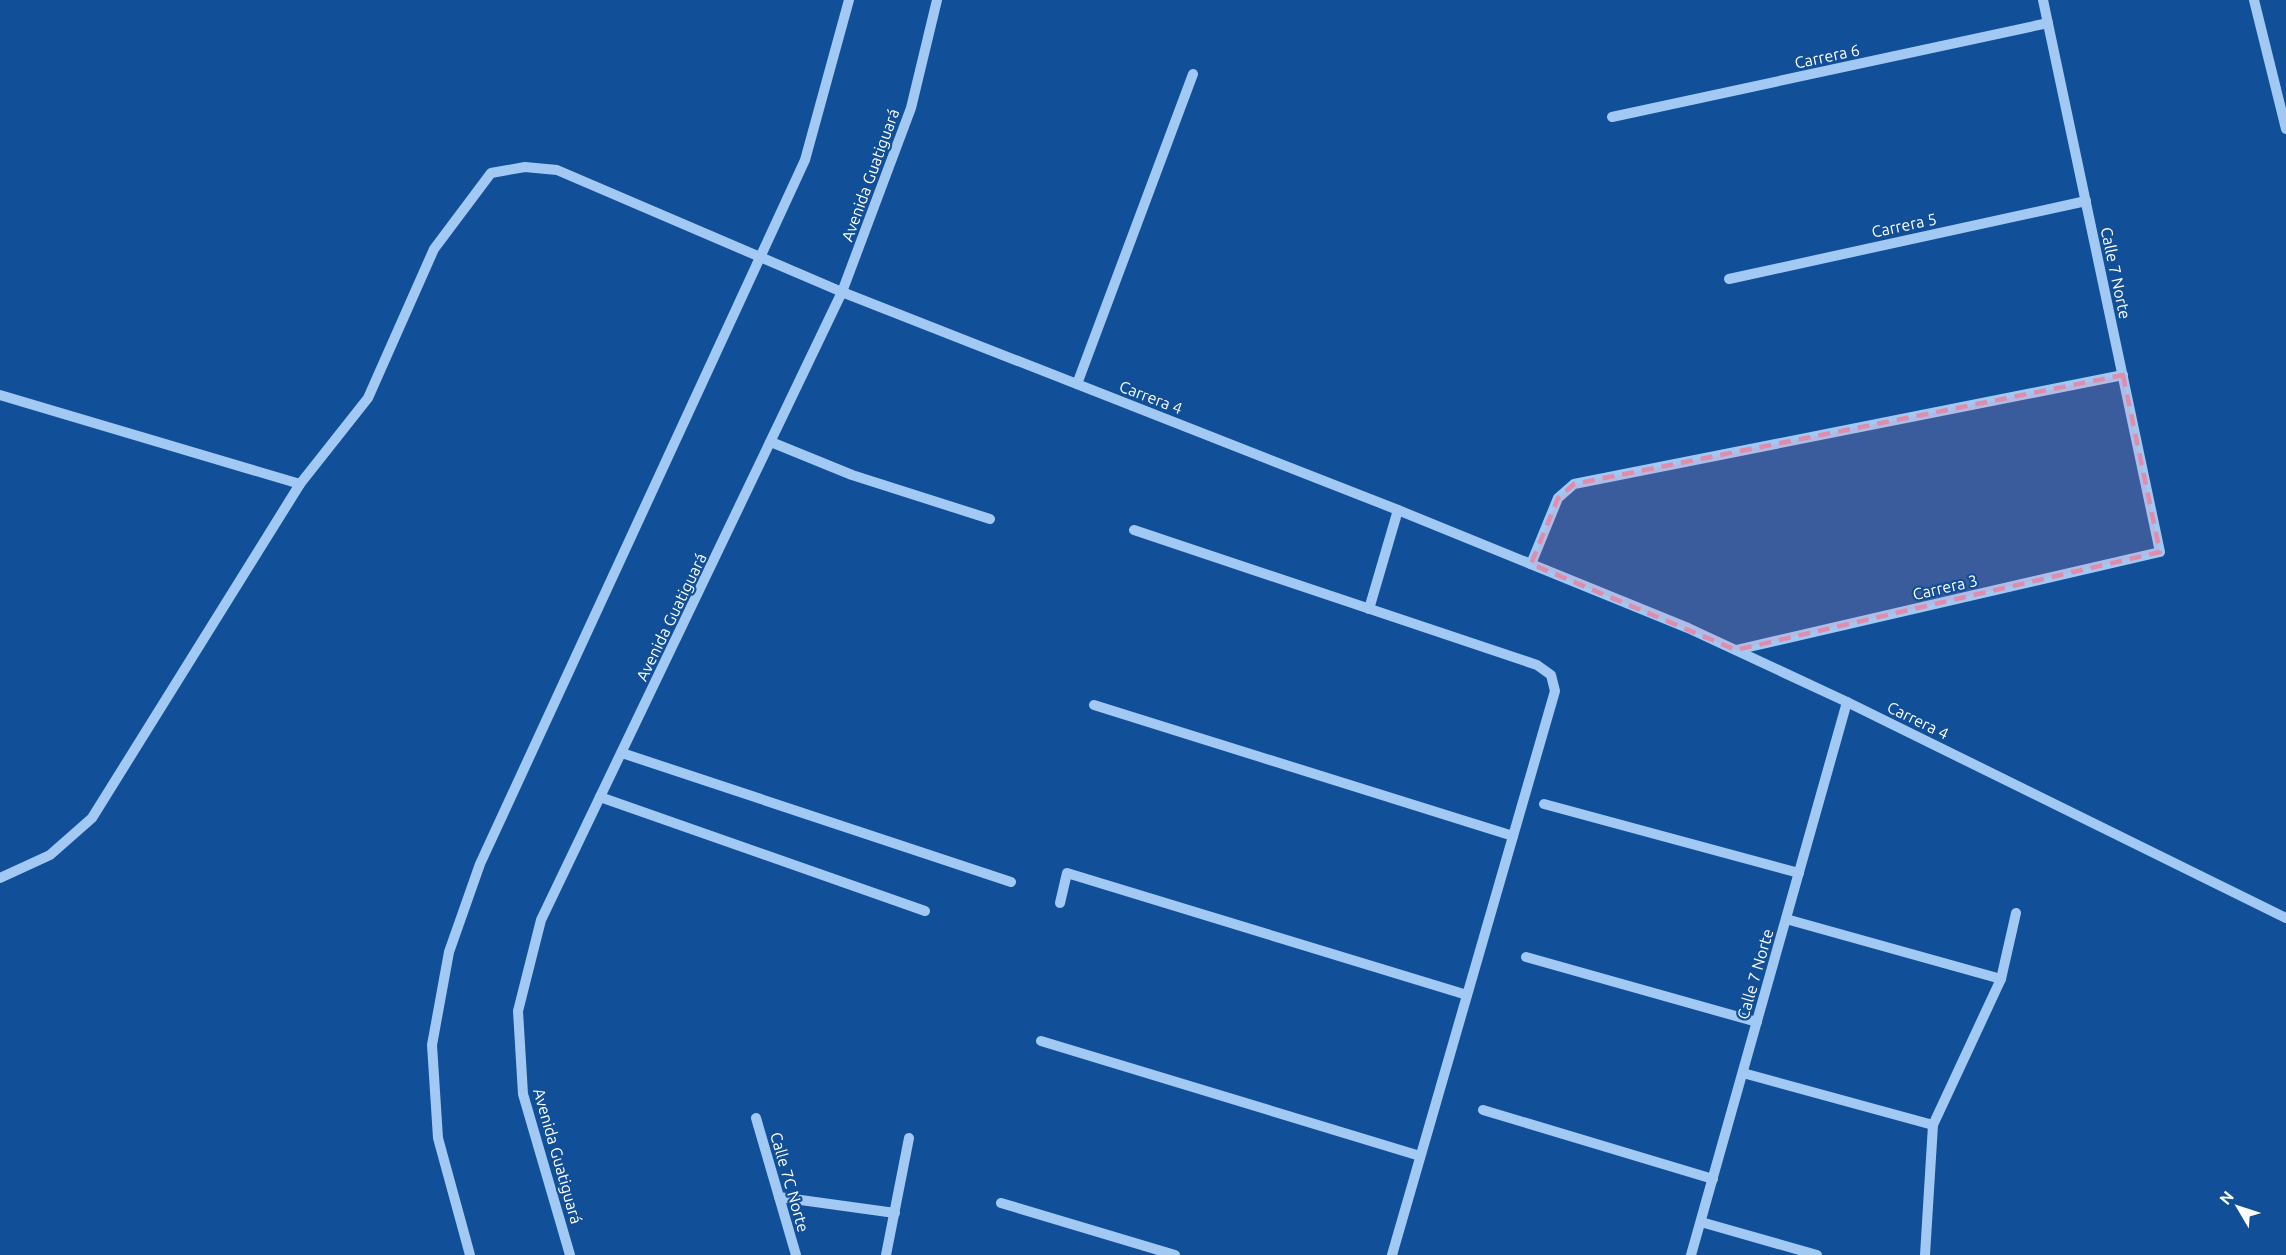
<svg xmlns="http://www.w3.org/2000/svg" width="2286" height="1255" viewBox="0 0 2286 1255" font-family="Ubuntu,sans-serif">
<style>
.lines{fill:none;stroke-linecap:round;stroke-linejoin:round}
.minor{stroke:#a2c9f4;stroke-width:10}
.marked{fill:#e08cad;fill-opacity:0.2;stroke:#e08cad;stroke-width:4.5;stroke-dasharray:12 8;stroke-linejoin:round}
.labels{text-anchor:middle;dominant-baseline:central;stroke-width:4.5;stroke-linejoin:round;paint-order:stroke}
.street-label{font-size:16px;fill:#fff;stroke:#114f98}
</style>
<rect width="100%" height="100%" fill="#114f98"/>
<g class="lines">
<g class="minor">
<path d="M2254 0 2286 129"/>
<path d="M1612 117 2048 23"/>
<path d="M1729 279 2086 201"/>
<path d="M1077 384 1193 74"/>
<path d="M0 395 300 484"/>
<path d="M771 442 852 475 990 519"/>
<path d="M1134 530 1537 665 1551 675 1555 691 1392 1255"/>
<path d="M1531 564 1558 498 1574 484 2123 375"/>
<path d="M1369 609 1398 510"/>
<path d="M1736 650 2160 552 2043 0"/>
<path d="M1094 705 1513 836"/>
<path d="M622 753 1011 882"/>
<path d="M600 797 925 911"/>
<path d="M1544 804 1799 873"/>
<path d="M0 878 50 855 92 818 300 484 368 398 434 249 491 173 525 167 557 170 842 292 1398 510 1688 628 1847 702 2286 918"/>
<path d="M1060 903 1067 873 1467 995"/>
<path d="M1786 919 2001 979"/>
<path d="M1526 957 1757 1022"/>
<path d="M1041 1041 1420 1156"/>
<path d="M1743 1073 1933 1125"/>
<path d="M1483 1110 1713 1179"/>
<path d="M756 1118 796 1255"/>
<path d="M779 1197 895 1213"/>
<path d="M1001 1203 1175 1255"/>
<path d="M1701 1222 1817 1255"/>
<path d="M470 1255 438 1138 432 1045 449 952 480 864 805 160 849 0"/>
<path d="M570 1255 523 1094 518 1011 541 920 842 292 911 108 937 0"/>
<path d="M886 1255 909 1138"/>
<path d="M1691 1255 1847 702"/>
<path d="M1925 1255 1933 1125 2001 979 2016 913"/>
</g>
</g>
<path class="marked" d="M2123 375 2160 552 1736 650 1531 564 1558 498 1574 484Z"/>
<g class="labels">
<g class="street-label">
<text transform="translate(1827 56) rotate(-12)">Carrera 6</text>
<text transform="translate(870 175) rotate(-70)">Avenida Guatiguará</text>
<text transform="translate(1904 225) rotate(-12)">Carrera 5</text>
<text transform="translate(2116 273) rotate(78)">Calle 7 Norte</text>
<text transform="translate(1151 397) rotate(21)">Carrera 4</text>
<text transform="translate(1945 587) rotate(-13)">Carrera 3</text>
<text transform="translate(671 617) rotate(-64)">Avenida Guatiguará</text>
<text transform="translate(1918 720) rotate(26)">Carrera 4</text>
<text transform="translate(1755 974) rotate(-74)">Calle 7 Norte</text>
<text transform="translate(558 1156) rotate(74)">Avenida Guatiguará</text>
<text transform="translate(790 1182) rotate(74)">Calle 7C Norte</text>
</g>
</g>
<g transform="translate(2238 1207) rotate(309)" stroke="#114f98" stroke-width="4.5" paint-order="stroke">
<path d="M0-4.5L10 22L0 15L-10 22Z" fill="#ffffff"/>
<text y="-9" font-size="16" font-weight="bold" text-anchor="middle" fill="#ffffff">N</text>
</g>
</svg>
